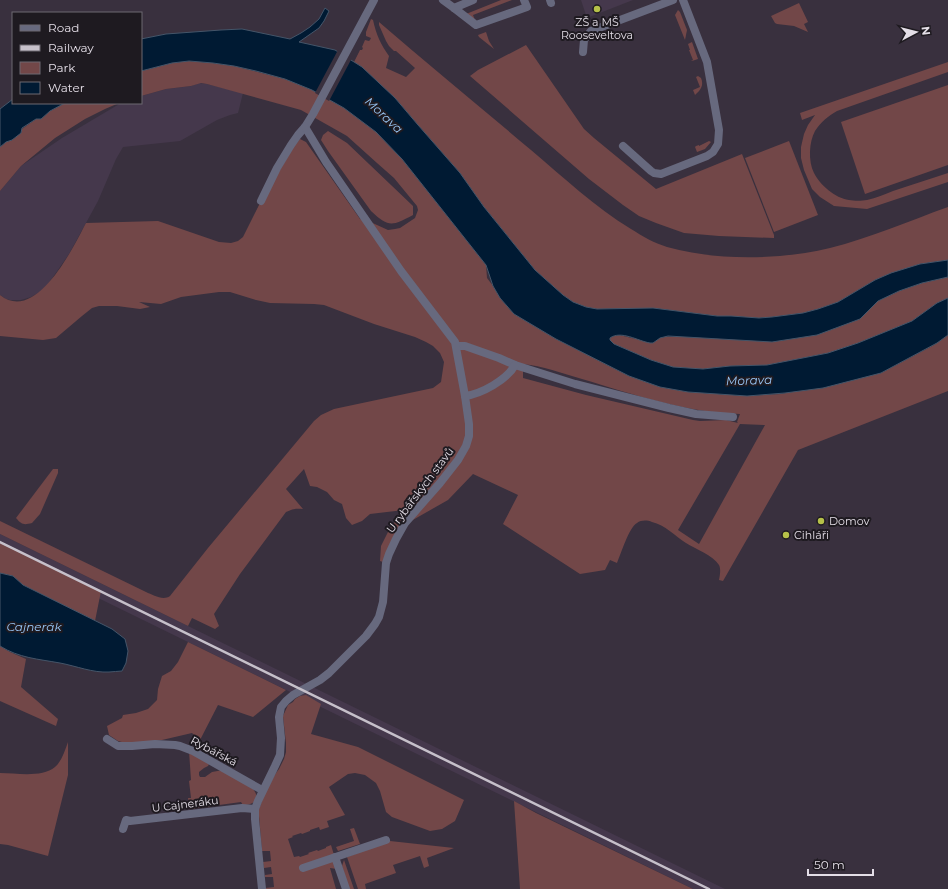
<svg xmlns="http://www.w3.org/2000/svg" width="948" height="889" viewBox="0 0 948 889" font-family="Montserrat,sans-serif">
<style>
.built{fill:#45384c}
.green{fill:#724748;fill-rule:evenodd}
.water{fill:#001a33;stroke:#445569}
.pier{fill:#39303e}
.lines{fill:none;stroke-linecap:round;stroke-linejoin:round}
.street{stroke:#67697e;stroke-width:8}
.rail{stroke:#c6c0ca;stroke-width:2.5}
.poi-dot{fill:#b6c149;stroke:#1e1a20;stroke-width:1.5}
.labels{text-anchor:middle;dominant-baseline:central;stroke-width:4;stroke-linejoin:round;paint-order:stroke}
.poi-label{font-size:11px;fill:#e4dee7;stroke:#1e1a20;text-anchor:start}
.street-label{font-size:11px;fill:#e4dee7;stroke:#1e1a20}
.water-label{font-size:12px;font-style:italic;fill:#99c7f7;stroke:#1e1a20}
</style>
<rect width="100%" height="100%" fill="#39303e"/>
<g class="built">
<path d="M581 0H633L587 18Z"/>
<path d="M199 83 207 84 243 93 238 113 230 115 217 120 180 141 123 147 116 159 98 201 69 254 46 287 40 292 31 297 21 300H10L6 299 0 295V191L21 166 62 138 121 103H141V96L166 89 191 86Z"/>
<path d="M0 534 188 626 725 889H693L0 550Z"/>
</g>
<g class="green">
<path d="M501 0H512L473 15 475 20 466 14Z"/>
<path d="M799 3 808 22 804 24 808 32 794 26 777 24 775 23 771 16Z"/>
<path d="M678 10 680 12 687 30 685 40 675 15Z"/>
<path d="M371 19 373 20C376 34 381 45 389 56L386 68 406 77 415 68 396 51H394L389 46 386 41 379 25V22C429 65 480 107 531 150 563 177 595 207 631 229 642 236 654 243 667 247 716 261 780 260 830 248 870 238 909 221 948 207V260L920 264 875 280 838 302 818 309 803 313 772 317 759 318 731 316H717L653 308 597 309 586 307 573 302 563 295 535 270 484 207 460 173 418 125 395 98 354 62 360 50H362L363 48 362 47 365 40 369 41 370 40 371 38 366 36V32Z"/>
<path d="M486 32 489 41 494 49 479 37 478 35Z"/>
<path d="M692 42 698 59 692 61H691L693 60 689 50H690L688 44Z"/>
<path d="M526 45 584 129 594 138 656 189 742 154 774 235V238L719 236 684 233 656 223 639 216 623 205 589 179 470 76 478 70Z"/>
<path d="M189 61 213 63 234 66 285 79 312 90 344 108 376 132 402 159 486 265 487 278 493 286 500 298 514 314 556 339 629 376 660 387 688 392 747 396 781 394 881 373 934 345 948 335V391L798 450 723 581 719 580C720 575 721 569 719 565 713 555 695 549 686 543 675 536 665 525 652 522 647 520 641 520 637 523 629 527 621 554 617 563L610 560 605 570 580 574 503 524 518 495 473 474 448 500 404 525 386 563 380 561 381 546 390 528 404 510 370 514 362 521 352 525 346 518 342 504 334 500 327 492 317 487 310 486 304 469 286 489 303 509C296 508 292 509 286 512L240 574 214 614 219 626 215 629 192 618 188 626 0 534V521L146 592C153 595 163 601 170 596L208 548 314 421 321 415 334 409 433 388 441 382 444 362 440 353 433 346 426 342 415 337 374 324 324 305 314 304 270 303 256 300 230 292H219L181 297 161 304 139 302 150 307 140 309 117 306H99L92 308 82 316 56 338 43 340 0 336V295C36 324 73 248 86 223L158 221 219 242 231 243 238 241 243 237 261 201 295 145 300 139 306 142 360 219 366 220 388 230 395 229 400 228 415 218 418 210 417 206 394 178 377 163 347 136 301 110 207 84 201 83 191 86 166 89 141 96V71L172 63ZM523 364C542 366 562 373 582 379 632 394 687 413 740 414L737 422 738 423 726 420 700 421 693 420 586 395 523 378ZM740 424 765 425 699 544 678 530Z"/>
<path d="M948 62V72L837 111C828 116 821 122 815 131 809 142 808 161 814 173 820 185 835 198 849 200 854 201 862 201 867 200 876 198 885 194 893 191 911 185 930 179 948 173V182L867 209 834 206 820 197 812 189 804 170 801 158V147L804 134 808 125 815 115 802 120 800 113Z"/>
<path d="M696 77 698 76 701 78C704 85 701 90 695 95L693 90 700 87Z"/>
<path d="M948 85V165L865 194 841 122Z"/>
<path d="M65 103H119L105 109 85 119 55 138 21 166 0 191V147L6 142 12 140 20 133 22 129 36 119H41L50 111Z"/>
<path d="M328 131 347 143 413 206V215C392 226 389 228 371 211L328 151 321 140 323 135Z"/>
<path d="M709 141 711 142 705 149 697 152 695 147 696 146 699 145V146Z"/>
<path d="M789 141 818 215 774 232 745 158Z"/>
<path d="M948 277V298L937 303 912 321 858 343 828 353 767 365 730 366 703 369 673 367 651 360 614 344 610 340V338C617 333 623 336 631 338 646 340 663 336 679 337L860 319 878 301 899 291 922 283Z"/>
<path d="M53 469H58V473L40 514 32 523C24 525 22 525 16 518Z"/>
<path d="M0 542 101 591 95 621 23 585 13 576 0 573Z"/>
<path d="M188 642 286 690 253 717 218 705 200 740 192 733 162 740 130 744 118 741 109 735 107 726 122 718 123 715 136 713 148 709 157 700 158 689 162 676 171 671 178 662Z"/>
<path d="M0 646 10 652 26 659 21 687 58 719 56 726 0 701Z"/>
<path d="M306 695 321 704 311 734 358 747 464 800 455 821 442 829 430 831 392 817 386 812 380 791 376 783 365 775 355 773 348 774 329 787 345 815 327 821 329 827 320 830 319 827 310 830V831L302 834 301 833 292 836 293 837 288 839 294 857 299 856 300 857 309 854 308 853 317 850 318 851 326 848V847L331 845 334 855 337 869 330 868 336 889H266L265 888 274 887 273 877H265V875L272 874 271 867 264 868 263 862 271 861 270 851H262L259 816V809L265 792 276 773 279 769 284 759 286 752V743L283 716 288 705 293 702 295 699 300 696Z"/>
<path d="M68 742V775L48 856 8 845 0 844V773C16 773 42 778 55 767 62 761 65 750 68 742Z"/>
<path d="M189 751 209 764 208 766 204 768 199 772V775L200 777H205L212 772 223 770 253 789C261 799 254 805 243 805L241 802 190 809 188 798H191L189 781 191 780Z"/>
<path d="M514 801 536 813 693 889H520Z"/>
<path d="M354 828 360 844 338 851 336 847 354 841 350 829Z"/>
<path d="M390 841 454 848 427 858 429 866 424 868 420 856 393 865 396 873 365 884 366 889H358L347 857Z"/>
<path d="M344 860 354 889H349L342 866Z"/>
</g>
<g class="water">
<path d="M325 8 329 11 324 21 319 28 299 42 335 50 362 67 395 98 418 125 460 173 484 207 535 270 563 295 573 302 586 307 597 309 653 308 717 316H731L759 318 772 317 803 313 818 309 838 302 875 280 891 273 920 264 948 260V277L922 283 899 291 878 301 860 319 817 335 772 342 668 336 660 338 653 343H650C638 341 621 330 610 338V340L614 344 651 360 673 367 703 369 730 366 767 365 828 353 858 343 912 321 937 303 948 298V335L937 343 881 373 823 388 785 393 747 396 688 392 660 387 629 376 556 339 514 314 500 298 493 286 486 265 402 159 376 132 344 108 312 90 285 79 256 71 234 66 213 63 189 61 172 63 141 71V39L166 34 221 30 242 29 290 39 301 33 310 27 319 19Z"/>
<path d="M13 99V103H65L50 111 41 119H36L22 128 21 133 12 140 6 142 0 147V109Z"/>
<path d="M0 573 13 576 23 585 112 629 125 639 128 651 126 663 122 671C118 671 113 672 109 672 93 673 76 666 60 663 38 659 19 658 0 646Z"/>
</g>
<path class="pier" d="M338 50 352 58 329 101 315 93Z"/>
<g class="lines">
<g class="street">
<path d="M443 0 454 8 476 25 527 7 524 0"/>
<path d="M550 0 551 3"/>
<path d="M454 8 473 0"/>
<path d="M583 52 584 40 591 31 673 0"/>
<path d="M623 146 651 171 654 173 661 174 707 156 713 152 718 144 719 130 707 62 683 0"/>
<path d="M261 201 277 168 291 145 298 135 305 127 313 114 374 0"/>
<path d="M457 346H465L499 358 515 365 575 384 669 408 696 414 733 417"/>
<path d="M465 396C481 394 507 380 515 365"/>
<path d="M107 739 118 746H132L155 744 175 745 180 746 193 751 262 790"/>
<path d="M123 829 126 820 130 821 242 808 255 809"/>
<path d="M335 857 346 889"/>
<path d="M303 868 386 840"/>
<path d="M262 889 255 819V809L258 801 275 766 280 755 281 738 279 717 281 707 286 701 293 695 320 680 329 673 366 636 375 624 379 617 383 602 386 563 389 554 396 539 405 523 440 483 458 460 466 446 469 436V424L465 396 455 342 401 271 326 162 305 127"/>
</g>
<path class="rail" d="M0 542 709 889"/>
</g>
<g class="poi-dot">
<circle cx="597" cy="9" r="4"/>
<circle cx="821" cy="521" r="4"/>
<circle cx="786" cy="535" r="4"/>
</g>
<g class="labels">
<g class="poi-label">
<text x="597" y="22" text-anchor="middle">ZŠ a MŠ<tspan x="597" dy="13">Rooseveltova</tspan></text>
<text x="829" y="521">Domov</text>
<text x="794" y="535">Cihláři</text>
</g>
<g class="street-label">
<text transform="translate(420 490) rotate(-53)">U rybářských stavů</text>
<text transform="translate(214 751) rotate(28)">Rybářská</text>
<text transform="translate(185 804) rotate(-7)">U Cajneráku</text>
</g>
<g class="water-label">
<text transform="translate(384 115) rotate(43)">Morava</text>
<text transform="translate(749 380) rotate(-2)">Morava</text>
<text x="34" y="626">Cajnerák</text>
</g>
</g>
<rect x="12" y="12" width="130" height="92" fill="#1e1a20" stroke="#6d6870"/>
<rect x="20" y="25" width="20" height="6" fill="#67697e" stroke="#6d6870"/>
<text x="48" y="32" font-size="12" fill="#e4dee7">Road</text>
<rect x="20" y="45" width="20" height="6" fill="#c6c0ca" stroke="#6d6870"/>
<text x="48" y="52" font-size="12" fill="#e4dee7">Railway</text>
<rect x="20" y="62" width="20" height="12" fill="#724748" stroke="#6d6870"/>
<text x="48" y="72" font-size="12" fill="#e4dee7">Park</text>
<rect x="20" y="82" width="20" height="12" fill="#001a33" stroke="#6d6870"/>
<text x="48" y="92" font-size="12" fill="#e4dee7">Water</text>
<g transform="translate(916 32) rotate(83)" stroke="#1e1a20" stroke-width="3" paint-order="stroke">
<path d="M0-3L7 15L0 10L-7 15Z" fill="#e4dee7"/>
<text y="-6" font-size="11" font-weight="bold" text-anchor="middle" fill="#e4dee7">N</text>
</g>
<path d="M808 869v6h65v-6" fill="none" stroke="#e4dee7" stroke-width="2"/>
<text x="814" y="869" font-size="12" fill="#e4dee7" stroke="#1e1a20" stroke-width="3" paint-order="stroke">50 m</text>
</svg>
